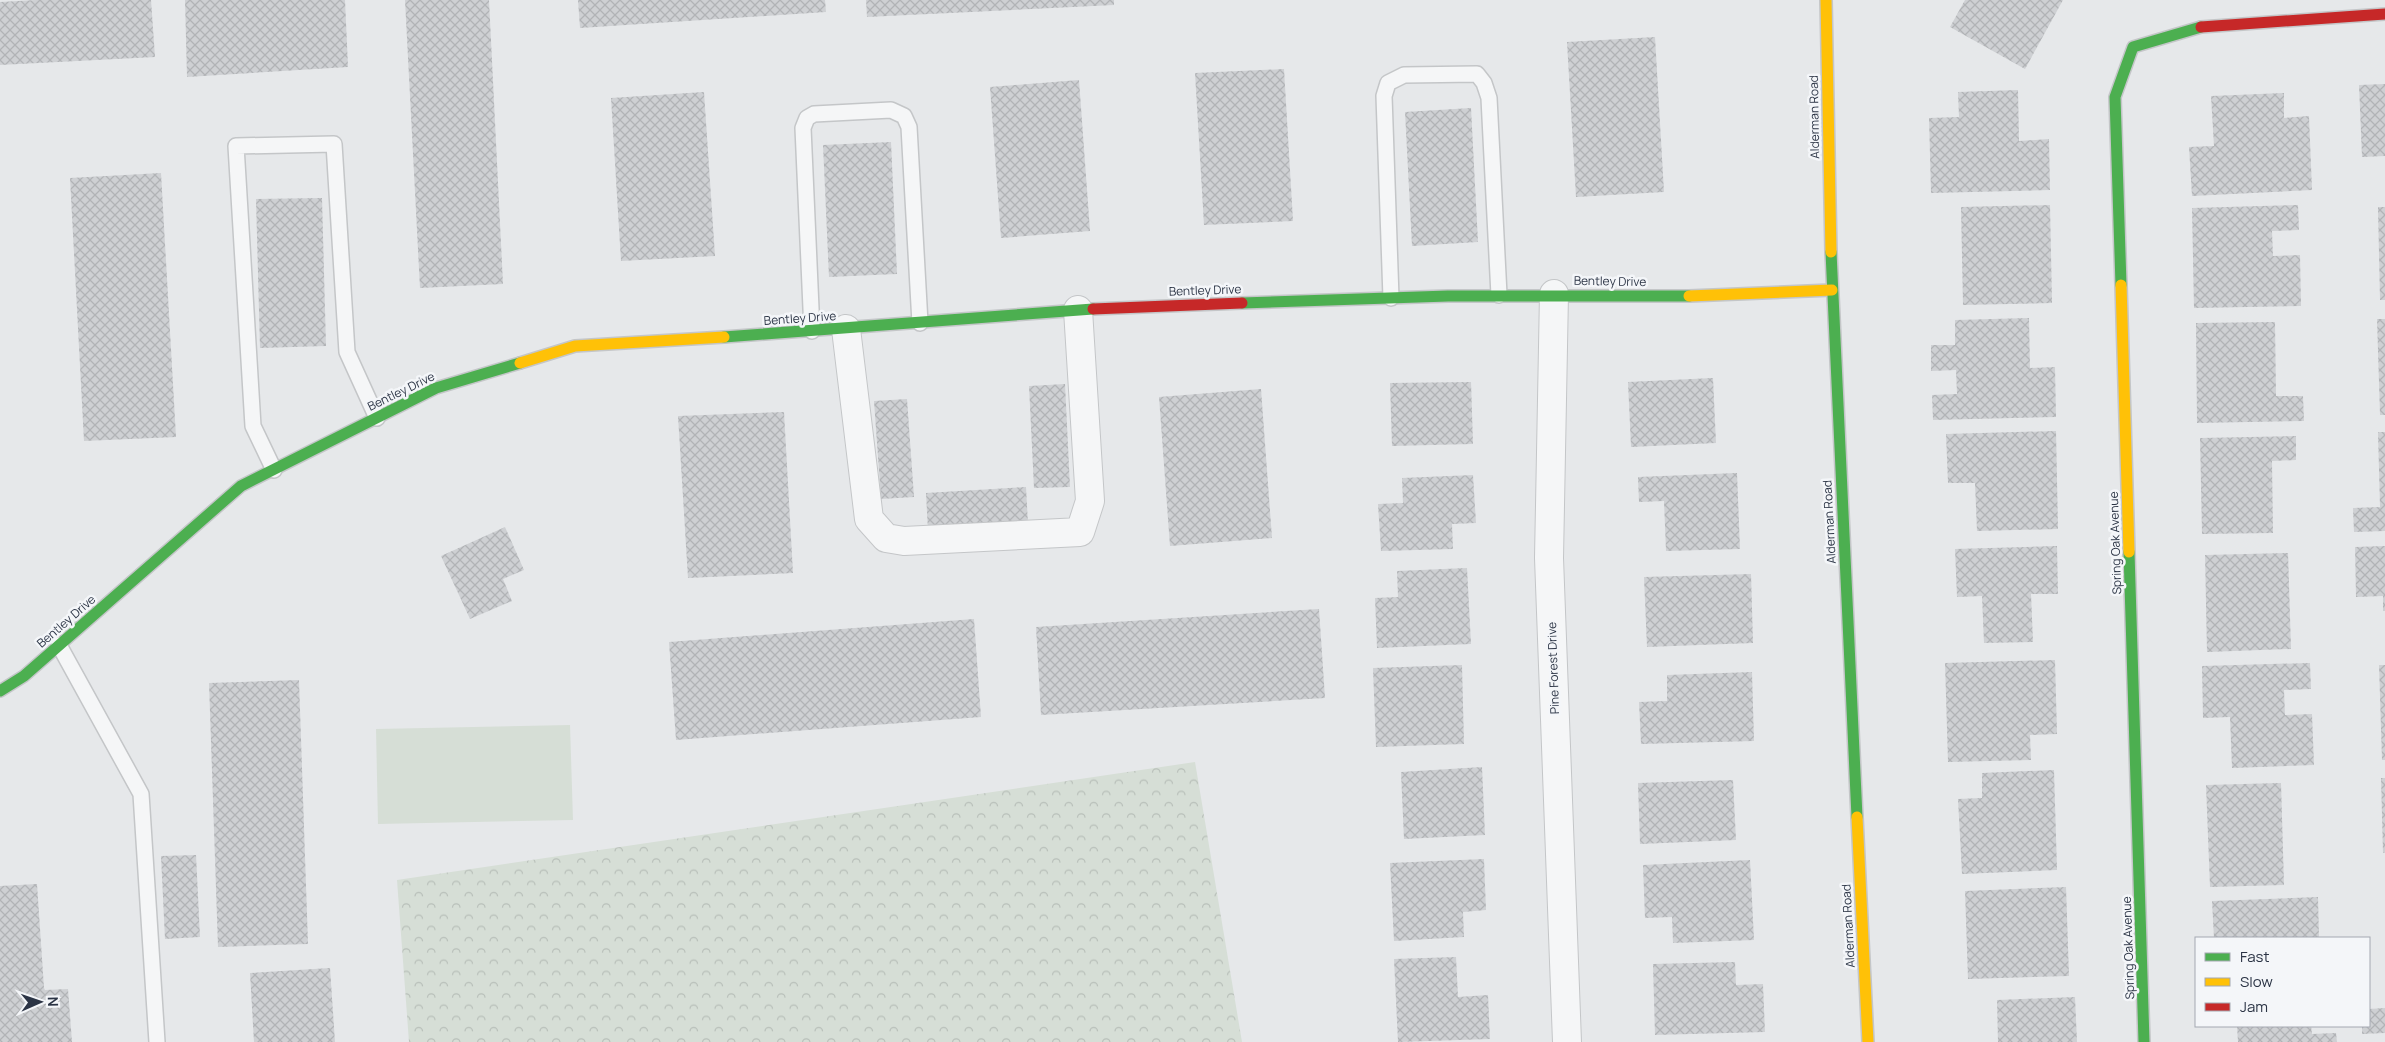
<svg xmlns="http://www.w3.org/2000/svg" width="2385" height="1042" viewBox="0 0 2385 1042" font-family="Manrope,sans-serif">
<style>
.forest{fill:url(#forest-crowns)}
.garden{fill:#d6ded6}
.building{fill:url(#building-cross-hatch)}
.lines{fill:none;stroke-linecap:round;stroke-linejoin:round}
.lane-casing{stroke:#c4c6c8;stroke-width:18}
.street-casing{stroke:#c4c6c8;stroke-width:30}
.fast-casing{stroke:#c4c6c8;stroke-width:14}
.slow-casing{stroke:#c4c6c8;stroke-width:14}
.jam-casing{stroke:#c4c6c8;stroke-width:14}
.lane{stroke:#f5f6f7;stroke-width:15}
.street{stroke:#f5f6f7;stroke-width:28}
.fast{stroke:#4caf50;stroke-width:11}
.slow{stroke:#ffc107;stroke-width:11}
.jam{stroke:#c62828;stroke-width:11}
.labels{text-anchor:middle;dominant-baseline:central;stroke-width:5;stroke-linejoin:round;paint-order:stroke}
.street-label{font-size:12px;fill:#2b3445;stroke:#f4f6f9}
</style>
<defs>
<pattern id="forest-crowns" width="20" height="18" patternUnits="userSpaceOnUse" patternTransform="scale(1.25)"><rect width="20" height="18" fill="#d6ded6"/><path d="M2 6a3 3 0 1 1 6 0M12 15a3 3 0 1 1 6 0" fill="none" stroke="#b8bfb9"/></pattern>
<pattern id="building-cross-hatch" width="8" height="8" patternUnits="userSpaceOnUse" patternTransform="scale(1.25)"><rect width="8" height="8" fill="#ced0d3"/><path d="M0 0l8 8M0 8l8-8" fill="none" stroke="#b1b3b6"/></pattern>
</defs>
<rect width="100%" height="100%" fill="#e6e8ea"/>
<path class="forest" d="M1195 762 1242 1042H409L397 880Z"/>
<path class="garden" d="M570 725 573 820 378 824 376 729Z"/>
<g class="building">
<path d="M36 0H151L155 57 0 65V2Z"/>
<path d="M185 0H345L348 67 187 77Z"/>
<path d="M405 0H489L503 284 420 288Z"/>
<path d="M578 0H825L826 12 580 28Z"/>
<path d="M866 0H1114V5L867 17Z"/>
<path d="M1965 0H2063L2025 69 1950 27Z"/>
<path d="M1655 37 1664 192 1576 197 1567 42Z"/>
<path d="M1284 69 1293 221 1204 225 1195 73Z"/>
<path d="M1079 80 1090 231 1001 238 990 87Z"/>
<path d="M2385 84V156L2362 157 2359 85Z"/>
<path d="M2018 90 2019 141 2049 139 2050 190 1931 193 1929 118 1959 117 1958 92Z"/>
<path d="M704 92 715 256 621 261 611 98Z"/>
<path d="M2284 93V118L2309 116 2312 190 2192 196 2189 147 2214 146 2211 96Z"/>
<path d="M1471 108 1478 242 1412 246 1405 112Z"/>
<path d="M891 142 897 274 829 277 823 145Z"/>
<path d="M161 173 176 437 84 441 70 178Z"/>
<path d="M322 198 326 346 260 348 256 199Z"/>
<path d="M2050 205 2052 303 1963 305 1961 207Z"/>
<path d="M2298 205 2299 230 2272 231 2273 256 2300 255 2301 306 2194 308 2192 208Z"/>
<path d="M2378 207H2385V300H2380Z"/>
<path d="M2029 318 2030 368 2055 367 2056 417 1933 420 1932 395 1957 394 1956 370 1931 371V345H1955V320Z"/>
<path d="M2377 319H2385V415H2380Z"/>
<path d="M2275 322 2276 396H2303L2304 421 2197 423 2196 323Z"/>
<path d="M1713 378 1716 443 1631 447 1628 382Z"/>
<path d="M1471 382 1473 444 1392 446 1390 383Z"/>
<path d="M1065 384 1070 487 1034 488 1029 386Z"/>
<path d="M1261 389 1272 538 1170 546 1159 397Z"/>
<path d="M907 399 914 497 881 499 874 401Z"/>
<path d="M784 412 793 573 688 578 678 416Z"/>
<path d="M2056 431 2058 529 1977 531 1975 483H1948L1946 434Z"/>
<path d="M2378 432H2385V531L2354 532 2353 508 2380 507Z"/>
<path d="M2296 436V460L2272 461 2273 533 2202 534 2200 438Z"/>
<path d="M1737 473 1740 549 1666 551 1664 501 1639 502 1638 477Z"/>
<path d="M1473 475 1476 523 1452 524 1453 549 1381 551 1378 504 1403 503 1402 478Z"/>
<path d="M1026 487 1028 524 928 531 926 493Z"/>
<path d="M505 527 524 570 503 579 512 601 470 619 441 556Z"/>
<path d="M2057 546 2058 594H2031L2033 642 1984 643 1982 596 1957 597 1955 549Z"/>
<path d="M2385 546V611H2383V596L2356 597 2355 547Z"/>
<path d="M2288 553 2291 649 2207 652 2205 555Z"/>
<path d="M1467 568 1471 644 1377 648 1375 598 1398 597 1397 571Z"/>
<path d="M1751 574 1753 643 1647 647 1644 577Z"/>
<path d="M1319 609 1325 698 1041 715 1036 627Z"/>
<path d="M974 619 981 717 676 740 669 642Z"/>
<path d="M2055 660 2057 734 2030 735 2031 760 1948 762 1945 663Z"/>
<path d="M2310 663 2311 689 2284 690 2285 715 2312 714 2314 765 2232 768 2230 717 2203 718 2202 666Z"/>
<path d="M1462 665 1464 744 1376 747 1373 668Z"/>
<path d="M2379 665H2385V760H2382Z"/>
<path d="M1752 672 1754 741 1641 744 1639 702 1667 701V675Z"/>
<path d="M299 680 308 944 218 947 209 683Z"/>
<path d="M1482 767 1485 835 1404 839 1401 772Z"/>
<path d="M2054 770 2057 870 1962 874 1958 799 1982 798V773Z"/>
<path d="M2381 778H2385V853H2383Z"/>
<path d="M1733 780 1736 840 1640 844 1638 783Z"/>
<path d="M2281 783 2284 885 2210 887 2206 785Z"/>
<path d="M196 855 200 937 165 939 161 856Z"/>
<path d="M1484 859 1486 910 1463 912 1464 937 1394 941 1390 863Z"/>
<path d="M1750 860 1754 940 1673 943 1672 917 1645 918 1643 865Z"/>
<path d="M37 884 44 988 45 990 68 989 72 1042H0V886Z"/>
<path d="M2066 887 2069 976 1968 979 1965 891Z"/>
<path d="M2318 897 2319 938H2214L2212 901Z"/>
<path d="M1456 957 1458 997 1488 995 1490 1039 1398 1042 1394 959Z"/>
<path d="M1735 962 1736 985 1763 984 1765 1032 1655 1035 1653 964Z"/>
<path d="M330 968 335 1042H254L250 973Z"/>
<path d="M2075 997 2077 1042H1998L1997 1000Z"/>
<path d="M2385 1008V1033L2362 1034V1026H2369V1009Z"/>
<path d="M2237 1026H2311L2312 1034 2336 1033 2337 1042H2238Z"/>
</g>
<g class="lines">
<g class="lane-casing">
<g id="lane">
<path d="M1391 298 1384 96 1388 83 1404 75 1477 74 1484 83 1489 98 1499 295"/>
<path d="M812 331 803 128 807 118 814 114 891 110 904 116 909 127 920 323"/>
<path d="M274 470 253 426 236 146 334 144 347 352 377 418"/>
<path d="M59 645 141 794 157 1042"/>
</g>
</g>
<g class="street-casing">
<g id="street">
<path d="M1554 294 1549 558 1567 1042"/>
<path d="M846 329 869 519 886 538 904 541 1080 532 1090 501 1078 310"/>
</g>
</g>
<g class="fast-casing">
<g id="fast">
<path d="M1831 252 1857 817"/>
<path d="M2121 285 2115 97 2133 47 2201 27"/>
<path d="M1242 303 1448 296H1689"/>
<path d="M724 337 1093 309"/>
<path d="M2129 552 2144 1042"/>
<path d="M0 691 24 676 241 486 436 388 520 363"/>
</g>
</g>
<g class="slow-casing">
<g id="slow">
<path d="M1826 0 1831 252"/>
<path d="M2121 285 2129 552"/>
<path d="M1689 296 1832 290"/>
<path d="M520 363 575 346 724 337"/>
<path d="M1857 817 1868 1042"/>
</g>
</g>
<g class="jam-casing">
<g id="jam">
<path d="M2201 27 2385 14"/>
<path d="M1093 309 1242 303"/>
</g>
</g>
<use href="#lane" class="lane"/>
<use href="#street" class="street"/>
<use href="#fast" class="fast"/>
<use href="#slow" class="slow"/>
<use href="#jam" class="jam"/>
</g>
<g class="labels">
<g class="street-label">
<text transform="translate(1814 117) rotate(-91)">Alderman Road</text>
<text transform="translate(1610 281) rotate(1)">Bentley Drive</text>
<text transform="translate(1205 290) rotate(-2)">Bentley Drive</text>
<text transform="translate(800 318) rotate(-4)">Bentley Drive</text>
<text transform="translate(401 391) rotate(-26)">Bentley Drive</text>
<text transform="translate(1829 522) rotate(-93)">Alderman Road</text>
<text transform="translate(2115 543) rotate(-92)">Spring Oak Avenue</text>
<text transform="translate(66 621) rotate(-41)">Bentley Drive</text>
<text transform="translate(1553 668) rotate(-92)">Pine Forest Drive</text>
<text transform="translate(1848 926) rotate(-93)">Alderman Road</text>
<text transform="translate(2128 948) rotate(-92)">Spring Oak Avenue</text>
</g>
</g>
<rect x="2195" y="937" width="175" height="90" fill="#f4f6f9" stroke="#a4a8b1"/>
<rect x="2205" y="953" width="25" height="8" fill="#4caf50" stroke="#a4a8b1"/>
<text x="2240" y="962" font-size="15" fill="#2b3445">Fast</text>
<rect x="2205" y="978" width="25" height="8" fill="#ffc107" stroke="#a4a8b1"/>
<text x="2240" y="987" font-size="15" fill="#2b3445">Slow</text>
<rect x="2205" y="1003" width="25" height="8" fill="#c62828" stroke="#a4a8b1"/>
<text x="2240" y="1012" font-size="15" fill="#2b3445">Jam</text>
<g transform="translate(40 1002) rotate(88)" stroke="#f4f6f9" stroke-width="4" paint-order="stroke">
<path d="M0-4L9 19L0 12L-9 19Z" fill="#2b3445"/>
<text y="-8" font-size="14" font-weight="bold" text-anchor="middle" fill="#2b3445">N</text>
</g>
</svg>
